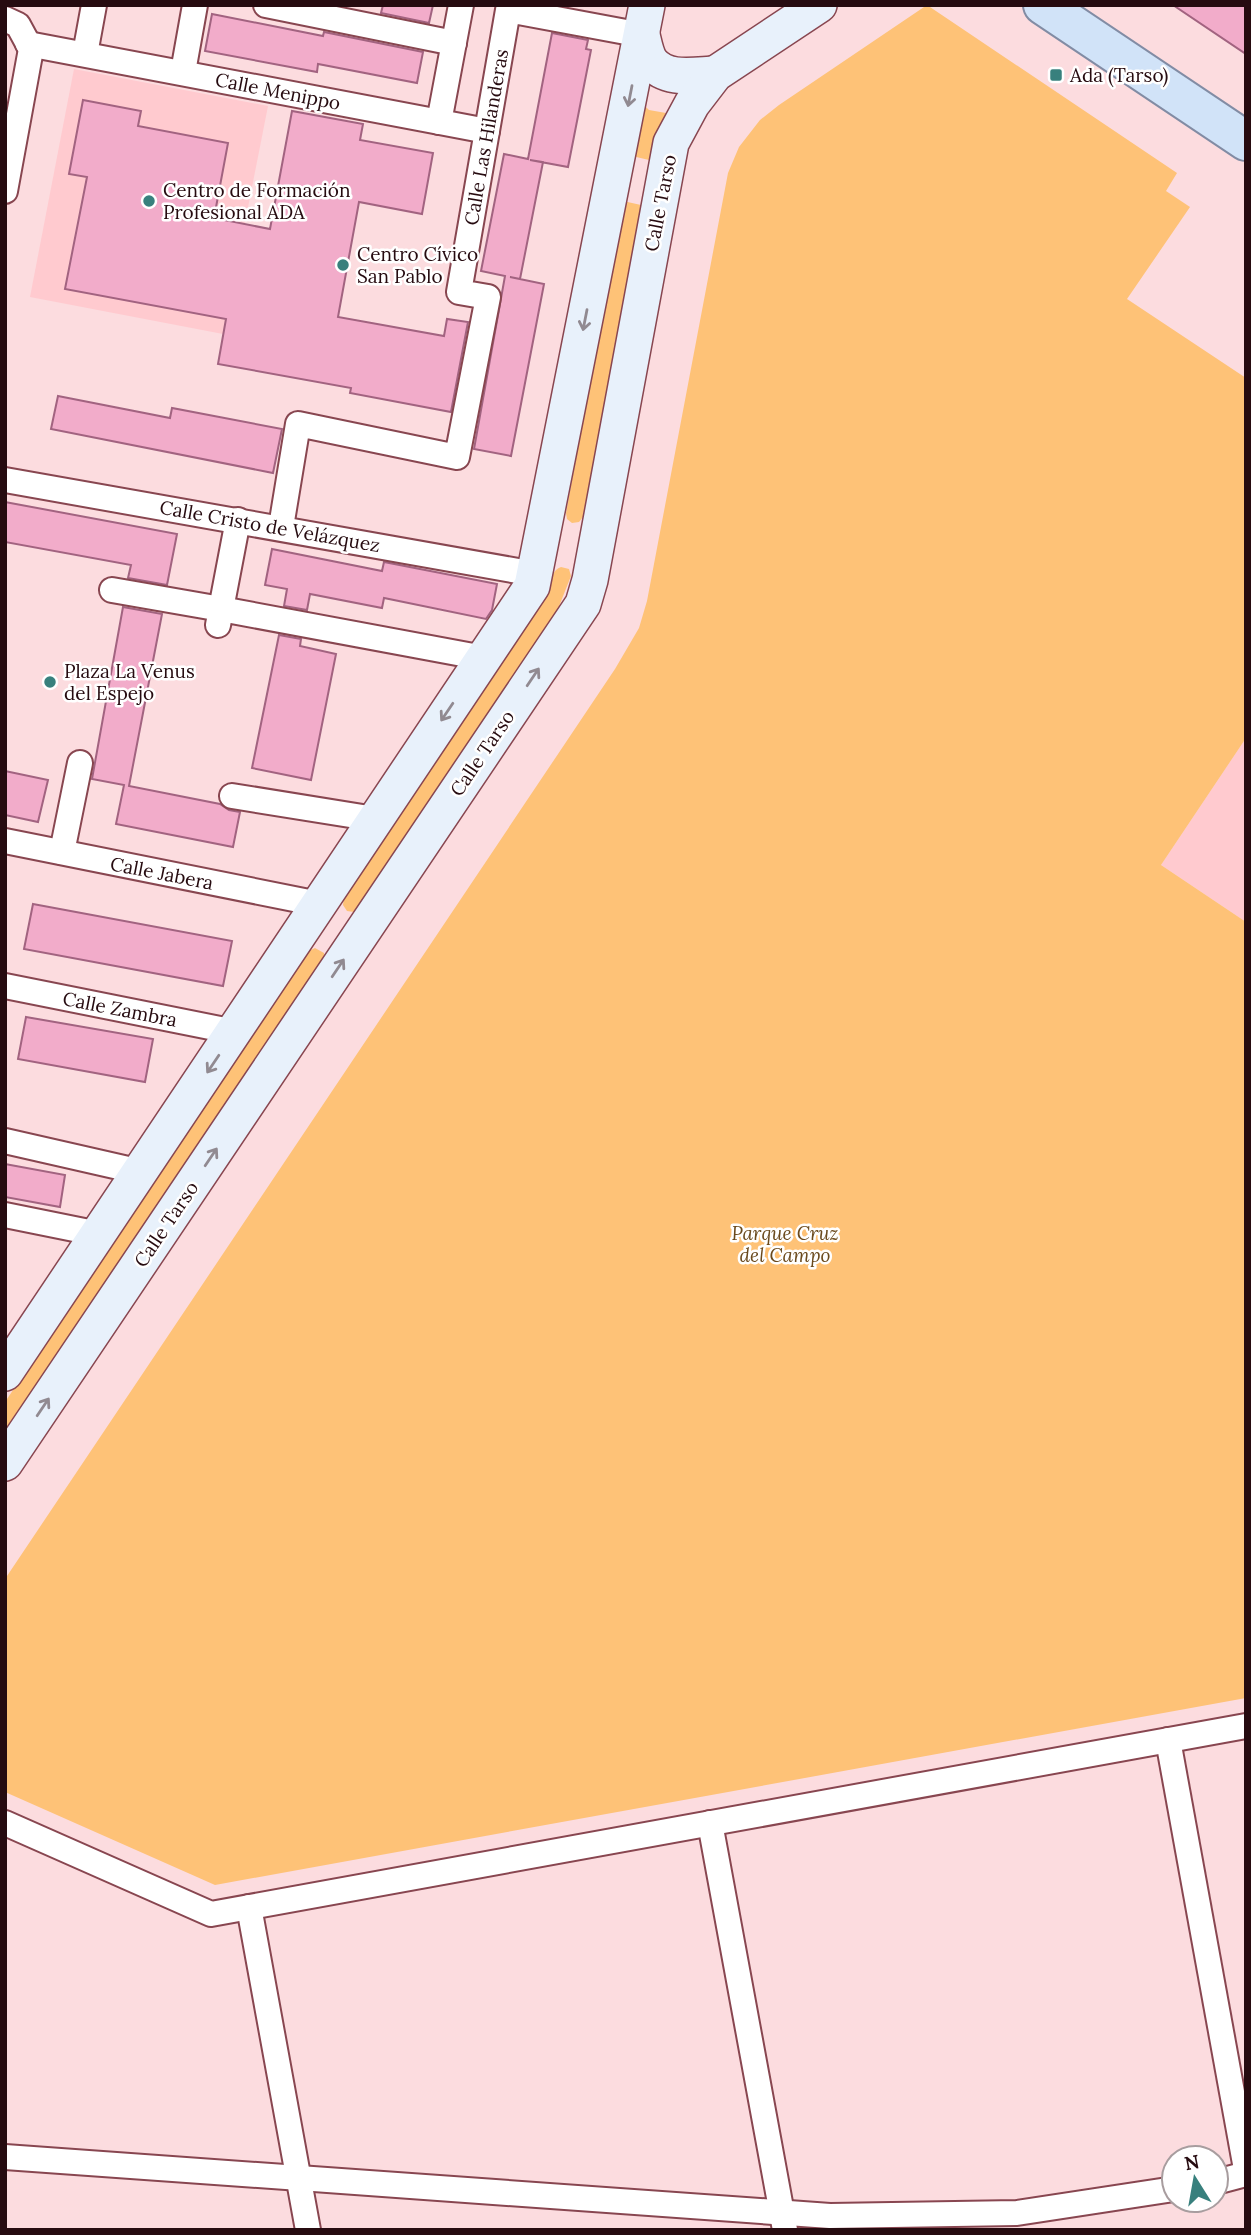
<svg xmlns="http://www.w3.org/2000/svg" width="1251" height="2235" viewBox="0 0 1251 2235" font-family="Lora,serif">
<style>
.built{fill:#ffcacf}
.green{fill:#fec277}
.building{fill:#f2acca;stroke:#a26380;stroke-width:2}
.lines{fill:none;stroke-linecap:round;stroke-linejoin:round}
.street-casing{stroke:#884650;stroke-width:28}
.secondary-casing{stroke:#884650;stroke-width:38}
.primary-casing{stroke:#828ca4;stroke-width:42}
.street{stroke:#fff;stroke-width:24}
.secondary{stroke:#e8f1fb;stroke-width:35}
.primary{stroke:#d1e3f8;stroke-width:38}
.oneway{stroke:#918a91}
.poi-dot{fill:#38807d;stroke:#fff;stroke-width:2.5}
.labels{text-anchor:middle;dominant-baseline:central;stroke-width:5;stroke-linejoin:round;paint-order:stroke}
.poi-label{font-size:19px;fill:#260b10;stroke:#fff;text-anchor:start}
.street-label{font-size:19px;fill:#260b10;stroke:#fff}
.park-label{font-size:19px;font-style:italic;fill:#6b4a1d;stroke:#fff}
</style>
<rect width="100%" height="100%" fill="#fcdcdf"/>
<g class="built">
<path d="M74 69 268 106 223 334 30 297Z"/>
<path d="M1246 738V922L1161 865Z"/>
</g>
<g class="green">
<path d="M927 5 1177 173 1166 191 1190 207 1127 299 1246 378V738L1161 865 1246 922V1698L215 1885 5 1792V1579L615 669 639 628 647 601 728 173 739 147 760 120 779 105Z"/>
<path d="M642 103 649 110 666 113 657 134 649 160 632 156Z"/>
<path d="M623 201 641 205 583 517 579 522 572 523 567 519 566 513Z"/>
<path d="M561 567 569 569 571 576 556 614 359 907 354 912 347 911 343 905 344 897 548 587C551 580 553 569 561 567Z"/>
<path d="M315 948 324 953V960L5 1434V1402L307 952Z"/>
</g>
<g class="building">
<path d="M383 5H433L429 23 381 13Z"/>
<path d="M1173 5H1246V54Z"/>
<path d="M212 14 323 36 324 32 423 52 417 83 318 64 317 72 205 51Z"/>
<path d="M552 33 588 40 586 49 591 50 568 167 530 160 543 162 520 279 510 277 544 284 511 456 474 449 505 276 481 271 504 154 528 159Z"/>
<path d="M83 100 141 111 138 126 228 143 214 218 270 229 292 111 363 124 360 140 433 153 422 214 359 202 338 317 444 336 447 319 468 322 451 412 350 393 351 388 218 364 226 319 65 289 87 177 69 174Z"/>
<path d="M58 396 170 418 172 408 282 429 273 473 51 429Z"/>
<path d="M5 502 177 534 167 585 128 578 131 565 5 542Z"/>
<path d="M272 549 382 571 384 562 497 584 492 610 486 619 384 598 382 608 310 594 307 610 284 606 287 589 265 585Z"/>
<path d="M123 607 162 614 129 786 220 804 229 810 240 812 233 847 116 824 124 785 92 779Z"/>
<path d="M279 635 301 639 300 646 336 654 311 780 252 768Z"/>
<path d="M5 771 48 780 38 822 5 815Z"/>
<path d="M33 904 232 941 223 986 24 949Z"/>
<path d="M26 1017 153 1039 145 1082 18 1059Z"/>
<path d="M5 1164 65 1175 60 1207 5 1197Z"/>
</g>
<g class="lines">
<g class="street-casing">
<g id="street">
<path d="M266 5 454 43"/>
<path d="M5 19 18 25 31 49 5 191"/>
<path d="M28 44 487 131"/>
<path d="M85 54 94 5"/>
<path d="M183 72 195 5"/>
<path d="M439 122 461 5"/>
<path d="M5 480 535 574"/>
<path d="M281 527 298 424 457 457 488 297 459 292 508 10 642 35"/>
<path d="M112 590 221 609 238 520"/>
<path d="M218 625 221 609 484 658"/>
<path d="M232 796 375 819"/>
<path d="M5 841 319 904"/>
<path d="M62 852 80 763"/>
<path d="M5 986 235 1032"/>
<path d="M5 1141 141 1172"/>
<path d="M5 1215 99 1234"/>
<path d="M1168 1740 1246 2169"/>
<path d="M5 1823 211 1914 1246 1726"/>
<path d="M710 1823 785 2230"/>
<path d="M249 1907 308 2230"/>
<path d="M5 2157 830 2216 1017 2213 1174 2189"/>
<path d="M1216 2182 1246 2174"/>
</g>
</g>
<g class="secondary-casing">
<g id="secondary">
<path d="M642 35C644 43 646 55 651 62 667 81 693 75 715 74"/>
<path d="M5 1373 532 586 647 5"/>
<path d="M5 1463 583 604 590 580 671 143 692 104 715 74 819 5"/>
</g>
</g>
<g class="primary-casing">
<path id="primary" d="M1043 5 1246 141"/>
</g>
<use href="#street" class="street"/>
<use href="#secondary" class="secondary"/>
<use href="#primary" class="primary"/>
</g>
<defs><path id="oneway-shaft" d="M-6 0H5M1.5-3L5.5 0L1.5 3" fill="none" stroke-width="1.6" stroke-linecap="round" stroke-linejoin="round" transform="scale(1.75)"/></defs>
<g class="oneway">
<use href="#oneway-shaft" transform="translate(630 96) rotate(101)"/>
<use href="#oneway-shaft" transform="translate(585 320) rotate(101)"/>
<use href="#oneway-shaft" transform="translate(533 677) rotate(-56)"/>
<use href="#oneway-shaft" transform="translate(447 712) rotate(124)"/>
<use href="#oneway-shaft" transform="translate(338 968) rotate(-56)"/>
<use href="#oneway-shaft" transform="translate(213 1064) rotate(124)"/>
<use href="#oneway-shaft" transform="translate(211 1157) rotate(-56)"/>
<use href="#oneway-shaft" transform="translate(43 1407) rotate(-56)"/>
</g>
<g class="poi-dot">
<rect x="1049" y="68" width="14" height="14" rx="3.5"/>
<circle cx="149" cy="201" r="7"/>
<circle cx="343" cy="265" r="7"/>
<circle cx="50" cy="682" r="7"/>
</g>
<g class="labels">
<g class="poi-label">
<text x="1070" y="75">Ada (Tarso)</text>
<text x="163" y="190">Centro de Formación<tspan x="163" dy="22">Profesional ADA</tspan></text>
<text x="357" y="254">Centro Cívico<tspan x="357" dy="22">San Pablo</tspan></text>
<text x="64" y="671">Plaza La Venus<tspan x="64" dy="22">del Espejo</tspan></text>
</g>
<g class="street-label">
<text transform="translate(278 91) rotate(11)">Calle Menippo</text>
<text transform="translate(486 137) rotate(-80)">Calle Las Hilanderas</text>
<text transform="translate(660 203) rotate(-79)">Calle Tarso</text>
<text transform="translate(270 526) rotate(10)">Calle Cristo de Velázquez</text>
<text transform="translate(482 753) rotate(-56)">Calle Tarso</text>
<text transform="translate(162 873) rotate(11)">Calle Jabera</text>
<text transform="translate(120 1009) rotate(11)">Calle Zambra</text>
<text transform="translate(166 1224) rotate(-56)">Calle Tarso</text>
</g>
<g class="park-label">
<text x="785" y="1233">Parque Cruz<tspan x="785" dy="22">del Campo</tspan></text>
</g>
</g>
<rect width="1251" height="2235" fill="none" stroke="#260b10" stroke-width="14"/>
<g transform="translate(1195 2179) rotate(349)"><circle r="33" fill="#ffffff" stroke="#a89d9f" stroke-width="2"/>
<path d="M0-5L12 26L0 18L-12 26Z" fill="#38807d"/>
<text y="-10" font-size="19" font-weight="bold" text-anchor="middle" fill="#260b10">N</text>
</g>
</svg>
